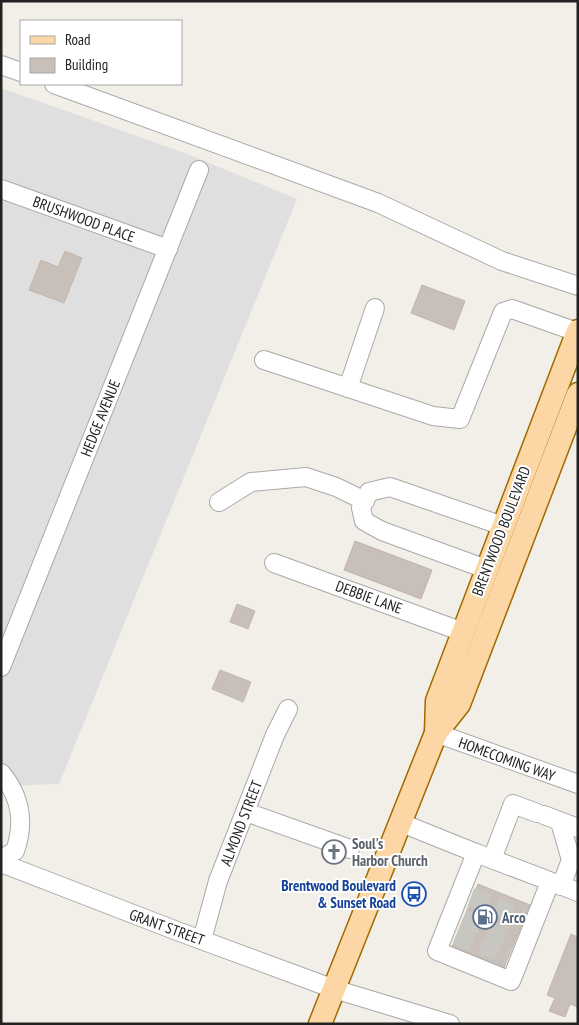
<svg xmlns="http://www.w3.org/2000/svg" width="579" height="1025" viewBox="0 0 579 1025" font-family="'PT Sans Narrow',sans-serif">
<style>
.residential{fill:#e0dfdf}
.building{fill:#c7bfb8;stroke:#c4b6ab}
.lines{fill:none;stroke-linecap:round;stroke-linejoin:round}
.minor-tunnel{stroke:#c8c6c1;stroke-width:18;stroke-dasharray:18 9;stroke-linecap:butt}
.minor-casing{stroke:#a9a9a9;stroke-width:20}
.major-casing{stroke:#a06b00;stroke-width:25}
.minor{stroke:#fff;stroke-width:18}
.major{stroke:#fcd6a4;stroke-width:22}
.labels{text-anchor:middle;dominant-baseline:central;stroke-width:4;stroke-linejoin:round;paint-order:stroke}
.street-label{font-size:15px;fill:#222;stroke:#fff}
.worship-label{font-size:15px;font-weight:bold;fill:#5b616d;stroke:#fff;text-anchor:start}
.transit-label{font-size:15px;font-weight:bold;fill:#164399;stroke:#fff;text-anchor:end}
.service-label{font-size:15px;font-weight:bold;fill:#4e5e75;stroke:#fff;text-anchor:start}
</style>
<rect width="100%" height="100%" fill="#f2efe9"/>
<path class="residential" d="M1 88 185 153 297 199 59 784 1 786Z"/>
<g class="building">
<path d="M65 251 82 258 64 303 29 290 41 260 58 267Z"/>
<path d="M422 285 465 301 454 330 411 313Z"/>
<path d="M355 541 432 570 421 599 344 570Z"/>
<path d="M237 604 255 611 248 629 230 622Z"/>
<path d="M220 670 251 682 243 702 212 689Z"/>
<path d="M478 884 530 905 503 970 451 949Z"/>
<path d="M571 934 578 937V1007L570 1004 565 1017 549 1011 555 998 547 995Z"/>
</g>
<g class="lines">
<g class="minor-tunnel">
<path d="M471 897 523 917"/>
<path d="M464 919 514 939"/>
<path d="M456 936 508 956"/>
</g>
<g class="minor-casing">
<g id="minor">
<path d="M1 65 21 72"/>
<path d="M54 84 378 203 502 261 578 286"/>
<path d="M1 189 168 249"/>
<path d="M264 360 433 416 460 419 503 312 512 309 577 332"/>
<path d="M348 388 375 308"/>
<path d="M219 502 251 482 306 477 336 487 365 501"/>
<path d="M274 563 463 632"/>
<path d="M486 569 382 531 364 521 361 508 369 492 390 487 503 526"/>
<path d="M1 667 199 170"/>
<path d="M436 733 578 784"/>
<path d="M1 773C21 797 25 822 15 851L1 859"/>
<path d="M246 812 350 849"/>
<path d="M544 815 578 828"/>
<path d="M399 822 476 853"/>
<path d="M560 822 571 860 561 886"/>
<path d="M492 859 513 804 537 813"/>
<path d="M1 863 177 931 334 989 450 1024"/>
<path d="M550 882 511 981 437 951 476 853 578 892"/>
<path d="M202 940 218 881 275 735 288 709"/>
</g>
</g>
<g class="major-casing">
<g id="major">
<path d="M436 733 437 701 578 331"/>
<path d="M320 1024 436 733 459 704 578 394"/>
</g>
</g>
<use href="#minor" class="minor"/>
<use href="#major" class="major"/>
</g>
<defs>
<g id="church-ring" transform="scale(1.25)"><circle r="9.5" fill="#fff" stroke="#6b7280" stroke-width="1.5"/><path d="M-1.2-6h2.4v3.5h3.3v2.4h-3.3V6h-2.4V-.1h-3.3v-2.4h3.3Z" fill="#6b7280"/></g>
<g id="bus-ring" transform="scale(1.25)"><circle r="9.5" fill="#fff" stroke="#1a4fb4" stroke-width="1.5"/><path d="M-5-6H5V4H4V6H2V4H-2V6H-4V4H-5ZM-3.5-4V0h7V-4ZM-3.5 1.2v1.5H-2V1.2ZM2 1.2v1.5H3.5V1.2Z" fill="#1a4fb4"/></g>
<g id="fuel-ring" transform="scale(1.25)"><circle r="9.5" fill="#fff" stroke="#5c6f8a" stroke-width="1.5"/><path d="M-5.5-6h7V0h2V4h1.3V-2.5L3-4.5l.8-.8L6-3V5H2.5V1h-1V6h-7ZM-4.2-4.7v3.2H.2V-4.7Z" fill="#5c6f8a"/></g>
</defs>
<g fill-rule="evenodd">
<use href="#church-ring" x="334" y="852"/>
<use href="#bus-ring" x="414" y="894"/>
<use href="#fuel-ring" x="485" y="917"/>
</g>
<g class="labels">
<g class="street-label">
<text transform="translate(84 219) rotate(20)">BRUSHWOOD PLACE</text>
<text transform="translate(100 418) rotate(-68)">HEDGE AVENUE</text>
<text transform="translate(501 531) rotate(-69)">BRENTWOOD BOULEVARD</text>
<text transform="translate(369 597) rotate(20)">DEBBIE LANE</text>
<text transform="translate(507 759) rotate(20)">HOMECOMING WAY</text>
<text transform="translate(241 823) rotate(-69)">ALMOND STREET</text>
<text transform="translate(167 927) rotate(20)">GRANT STREET</text>
</g>
<g class="worship-label">
<text x="352" y="843">Soul's<tspan x="352" dy="17">Harbor Church</tspan></text>
</g>
<g class="transit-label">
<text x="396" y="885">Brentwood Boulevard<tspan x="396" dy="17">&amp; Sunset Road</tspan></text>
</g>
<g class="service-label">
<text x="502" y="917">Arco</text>
</g>
</g>
<rect width="579" height="1025" fill="none" stroke="#222222" stroke-width="5"/>
<rect x="20" y="20" width="162" height="65" fill="#ffffff" stroke="#a7a7a7"/>
<rect x="30" y="36" width="25" height="8" fill="#fcd6a4" stroke="#a7a7a7"/>
<text x="65" y="45" font-size="15" fill="#222222">Road</text>
<rect x="30" y="58" width="25" height="15" fill="#c7bfb8" stroke="#a7a7a7"/>
<text x="65" y="70" font-size="15" fill="#222222">Building</text>
</svg>
